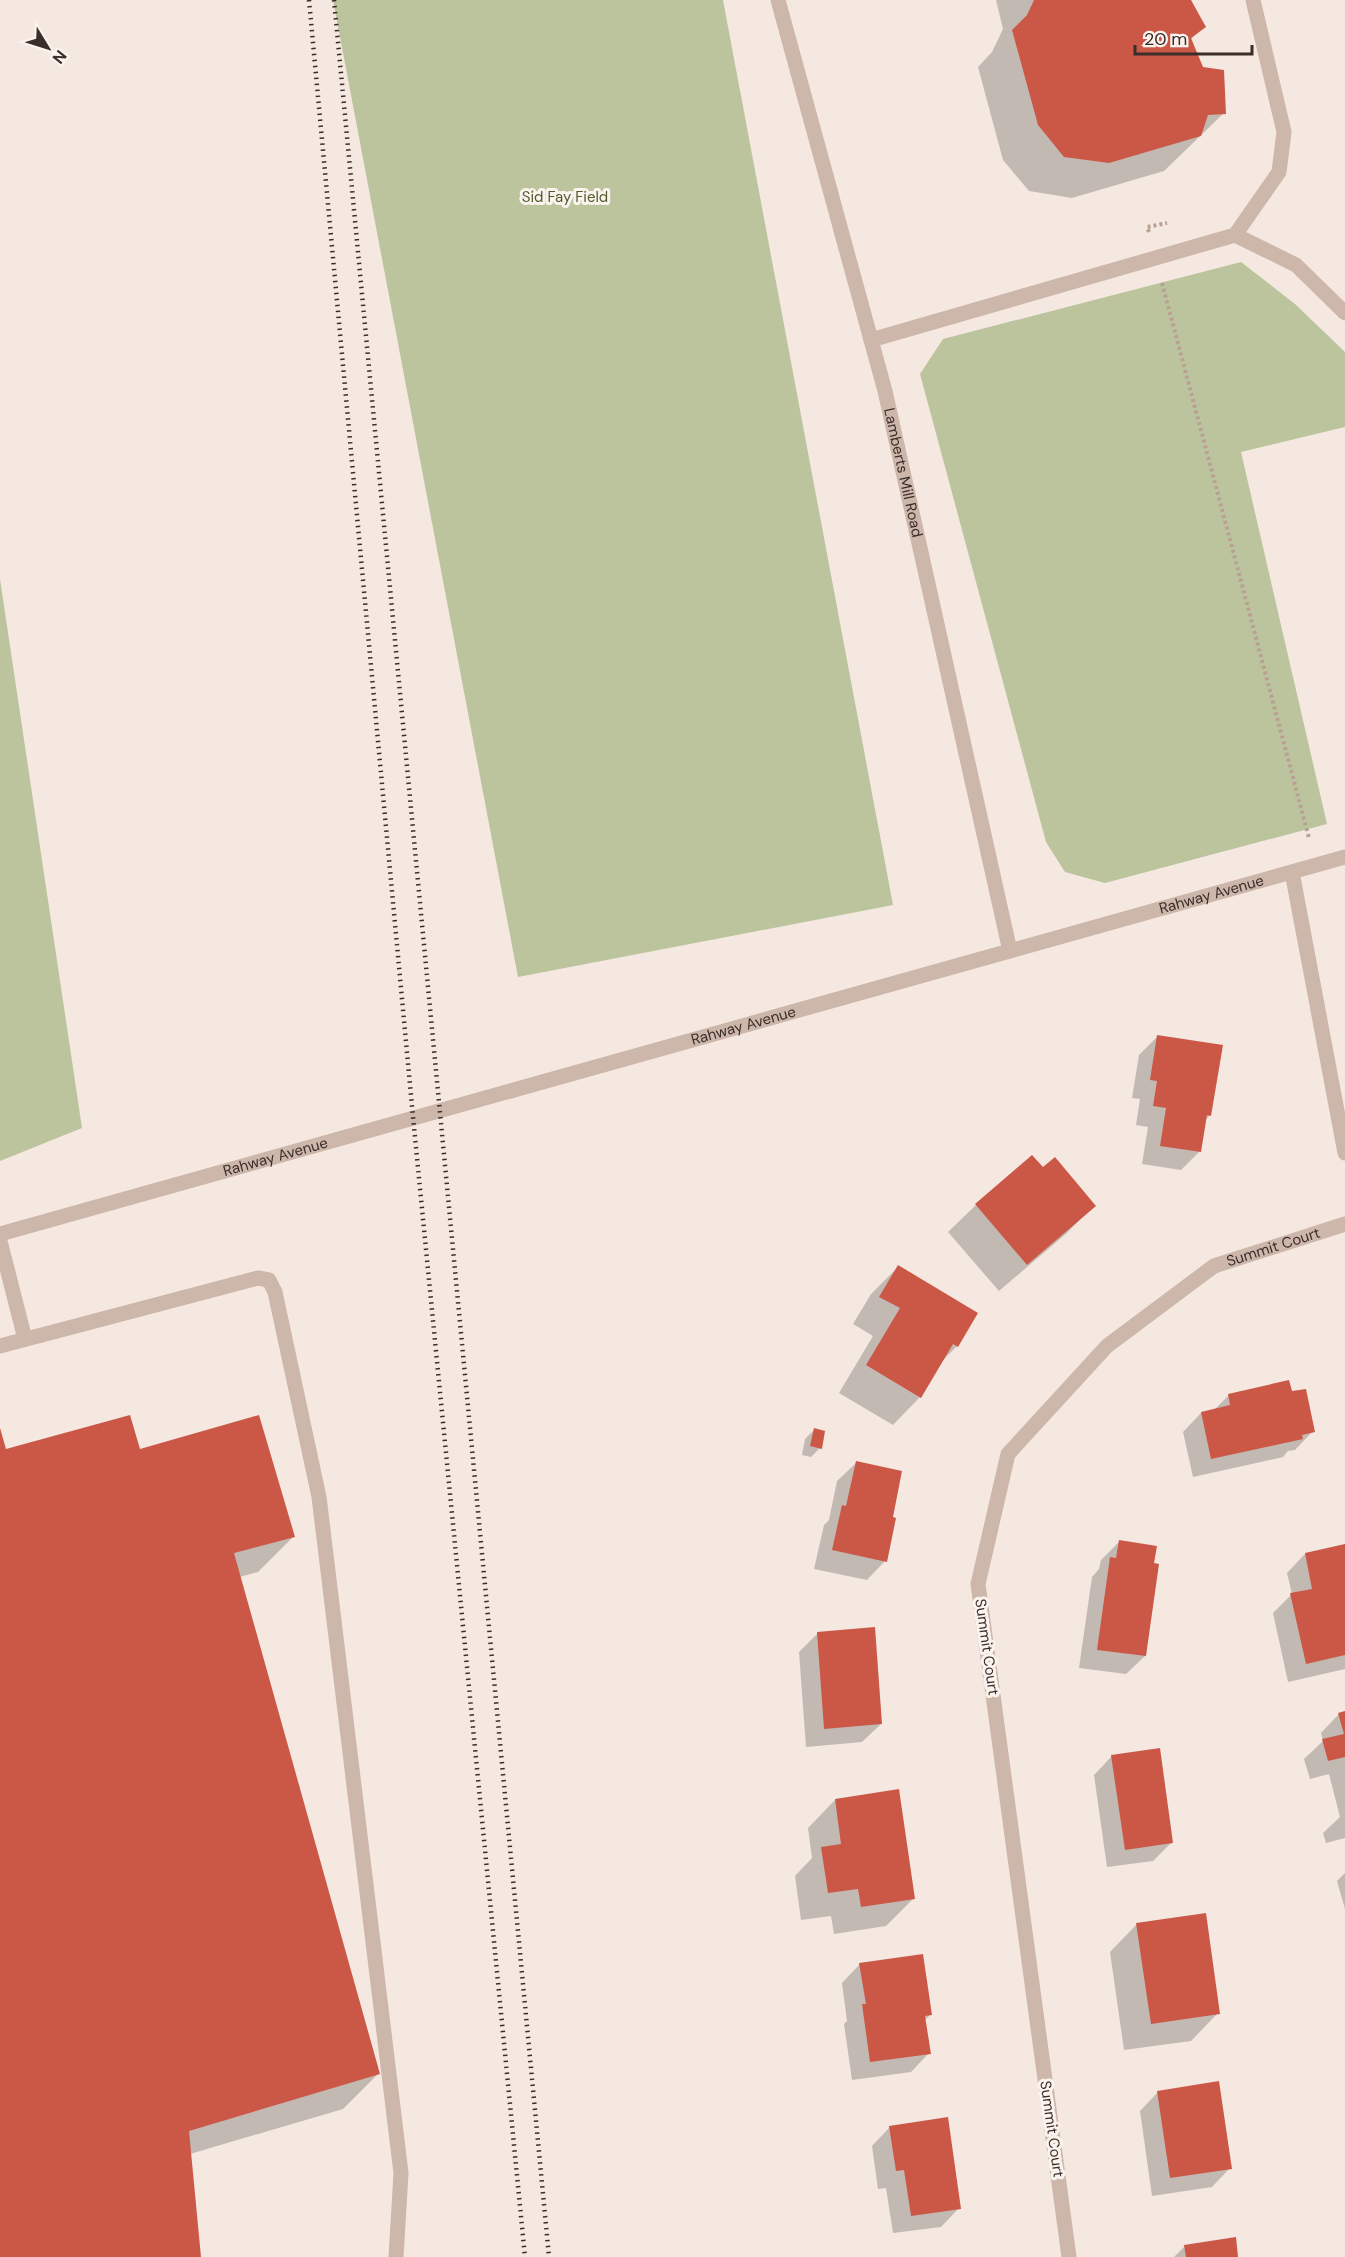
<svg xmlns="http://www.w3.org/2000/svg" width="1345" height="2257" viewBox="0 0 1345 2257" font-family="'DM Sans',sans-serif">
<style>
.green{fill:#bcc49e}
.shadow{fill:#0003}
.building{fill:#cb5847}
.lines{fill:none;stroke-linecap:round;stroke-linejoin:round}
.path{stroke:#b9a094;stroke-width:4;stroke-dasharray:3 3;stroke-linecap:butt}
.minor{stroke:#cdb6aa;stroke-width:15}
.rail{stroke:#3b2d2a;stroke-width:4.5;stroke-dasharray:1.5 4.5;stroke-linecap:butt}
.labels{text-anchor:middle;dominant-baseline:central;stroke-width:6;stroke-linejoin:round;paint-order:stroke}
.park-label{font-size:15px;fill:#4f5a2d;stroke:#fbf3ed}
.street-label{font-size:15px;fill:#3b2d2a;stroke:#fbf3ed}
</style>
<rect width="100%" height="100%" fill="#f4e8e0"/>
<g class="green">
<path d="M333 0H723L893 905 518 977Z"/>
<path d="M1241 262 1295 304 1345 352V427L1241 452 1327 824 1105 883 1065 872 1046 842 920 374 943 339Z"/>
<path d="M0 579 82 1128 0 1161Z"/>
</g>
<g class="shadow">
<path d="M996 0H1189L1204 27 1190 40 1224 113 1164 171 1072 198 1029 191 1003 160 978 67 992 52 1003 29Z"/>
<path d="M1158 1036 1210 1115 1205 1120 1199 1152 1181 1170 1142 1164 1148 1127 1136 1125 1140 1099 1132 1098 1139 1055Z"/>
<path d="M1032 1157 1043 1170 1094 1205 1067 1233 999 1291 948 1232 976 1205Z"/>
<path d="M898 1267 957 1346 942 1361 920 1397 893 1425 839 1393 873 1336 853 1324 871 1294Z"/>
<path d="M1291 1393 1313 1431 1295 1450 1288 1451 1283 1457 1193 1477 1183 1432 1201 1413 1214 1410 1229 1395Z"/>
<path d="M814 1430 820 1448 811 1457 802 1455 805 1439Z"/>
<path d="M0 1432 5 1451H139L293 1537 258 1572 239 1577 378 2074 343 2109 190 2154 200 2257H0Z"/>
<path d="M856 1463 885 1561 867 1580 814 1569 824 1525 829 1520 837 1481Z"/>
<path d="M1119 1542 1145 1656 1126 1674 1079 1668 1092 1577 1099 1569 1101 1560Z"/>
<path d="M1345 1546V1669L1288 1682 1273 1613 1292 1594 1287 1573 1305 1554Z"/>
<path d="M818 1633 881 1724 862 1742 806 1747 799 1652Z"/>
<path d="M1345 1713V1838L1326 1843 1323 1833 1340 1817 1329 1774 1310 1779 1304 1759 1323 1741 1321 1733 1339 1714Z"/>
<path d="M1112 1756 1172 1842 1153 1861 1107 1867 1094 1775Z"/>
<path d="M835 1800 913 1899 886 1926 834 1934 831 1916 801 1920 795 1876 812 1858 808 1828Z"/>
<path d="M1345 1873V1909L1337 1881Z"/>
<path d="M1137 1924 1218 2013 1191 2041 1124 2050 1110 1952Z"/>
<path d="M860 1964 930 2015 924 2021 929 2053 911 2072 852 2080 844 2024 847 2021 842 1983Z"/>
<path d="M1158 2092 1230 2168 1212 2187 1152 2196 1140 2111Z"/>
<path d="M890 2127 959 2208 941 2227 893 2233 886 2188 878 2189 872 2146Z"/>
<path d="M1185 2246 1237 2257H1174Z"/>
</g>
<g class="building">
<path d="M1034 0H1191L1206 27 1191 38 1203 67 1224 70 1226 114 1208 115 1201 136 1109 163 1064 157 1038 125 1012 30 1027 15Z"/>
<path d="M1157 1035 1223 1045 1211 1116 1207 1115 1201 1152 1160 1146 1166 1108 1153 1106 1157 1081 1150 1080Z"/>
<path d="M1032 1155 1043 1167 1055 1157 1096 1206 1027 1265 975 1204Z"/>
<path d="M898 1265 978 1313 958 1347 953 1344 921 1398 866 1365 900 1308 879 1297Z"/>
<path d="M1289 1380 1292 1391 1306 1389 1315 1432 1302 1435 1303 1439 1211 1459 1201 1412 1230 1405 1228 1394Z"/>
<path d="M130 1415 140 1449 259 1415 295 1537 234 1553 380 2074 189 2131 201 2257H0V1428L6 1449Z"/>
<path d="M814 1428 825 1431 822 1449 810 1446Z"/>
<path d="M856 1461 902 1471 893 1517 896 1518 887 1562 832 1550 842 1505 846 1506Z"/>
<path d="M1119 1540 1157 1546 1154 1563 1159 1564 1146 1656 1097 1650 1110 1557 1116 1558Z"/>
<path d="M1345 1544V1655L1306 1664 1290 1593 1312 1589 1305 1553Z"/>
<path d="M875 1627 882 1724 824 1729 817 1632Z"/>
<path d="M1345 1711V1757L1328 1761 1322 1739 1344 1734 1338 1713Z"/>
<path d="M1160 1748 1173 1843 1125 1850 1111 1755Z"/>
<path d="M899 1789 915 1899 861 1907 858 1889 828 1893 821 1847 841 1844 835 1799Z"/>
<path d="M1206 1913 1220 2014 1151 2024 1136 1923Z"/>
<path d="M923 1954 932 2015 925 2016 931 2054 870 2062 862 2004H866L859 1963Z"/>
<path d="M1219 2081 1232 2169 1170 2178 1157 2091Z"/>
<path d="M948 2117 961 2209 911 2216 904 2170 896 2171 889 2126Z"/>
<path d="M1236 2237 1238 2257H1186L1184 2245Z"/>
</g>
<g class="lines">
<g class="path">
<path d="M1149 232 1147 227 1167 223"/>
<path d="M1162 283 1309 838"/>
</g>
<g class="minor">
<path id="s1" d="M778 0 885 391 1010 951"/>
<path d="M1235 235 1296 265 1345 313"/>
<path d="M871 340 1235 235 1279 172 1284 132 1253 0"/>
<path d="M1292 872 1345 1153"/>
<path id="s2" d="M0 1234 1345 857"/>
<path d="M0 1241 25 1339"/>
<path d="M0 1346 258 1278 269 1280 275 1292 319 1497 401 2173 396 2257"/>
<path id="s3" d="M1069 2257 978 1584 1008 1454 1107 1346 1214 1266 1345 1224"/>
</g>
<g class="rail">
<path d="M309 0 413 1117 525 2257"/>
<path d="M334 0 549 2257"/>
</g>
</g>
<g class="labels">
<g class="park-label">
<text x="565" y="197">Sid Fay Field</text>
</g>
<g class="street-label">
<text stroke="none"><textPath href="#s1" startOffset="489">Lamberts Mill Road</textPath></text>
<text stroke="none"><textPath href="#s2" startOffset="1258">Rahway Avenue</textPath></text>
<text stroke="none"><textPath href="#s2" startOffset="772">Rahway Avenue</textPath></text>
<text stroke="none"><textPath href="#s2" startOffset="286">Rahway Avenue</textPath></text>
<text stroke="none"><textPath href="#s3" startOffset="1155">Summit Court</textPath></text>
<text transform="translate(987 1647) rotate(82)">Summit Court</text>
<text transform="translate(1052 2129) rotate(82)">Summit Court</text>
</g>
</g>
<g transform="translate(48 48) rotate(128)" stroke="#fbf3ed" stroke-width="4.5" paint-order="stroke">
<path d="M0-4.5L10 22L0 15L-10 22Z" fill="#3b2d2a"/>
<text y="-9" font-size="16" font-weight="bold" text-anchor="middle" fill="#3b2d2a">N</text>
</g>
<path d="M1135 45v9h117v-9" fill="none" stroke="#3b2d2a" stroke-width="3"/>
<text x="1144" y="45" font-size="18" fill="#3b2d2a" stroke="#fbf3ed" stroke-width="4.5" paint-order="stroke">20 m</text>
</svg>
